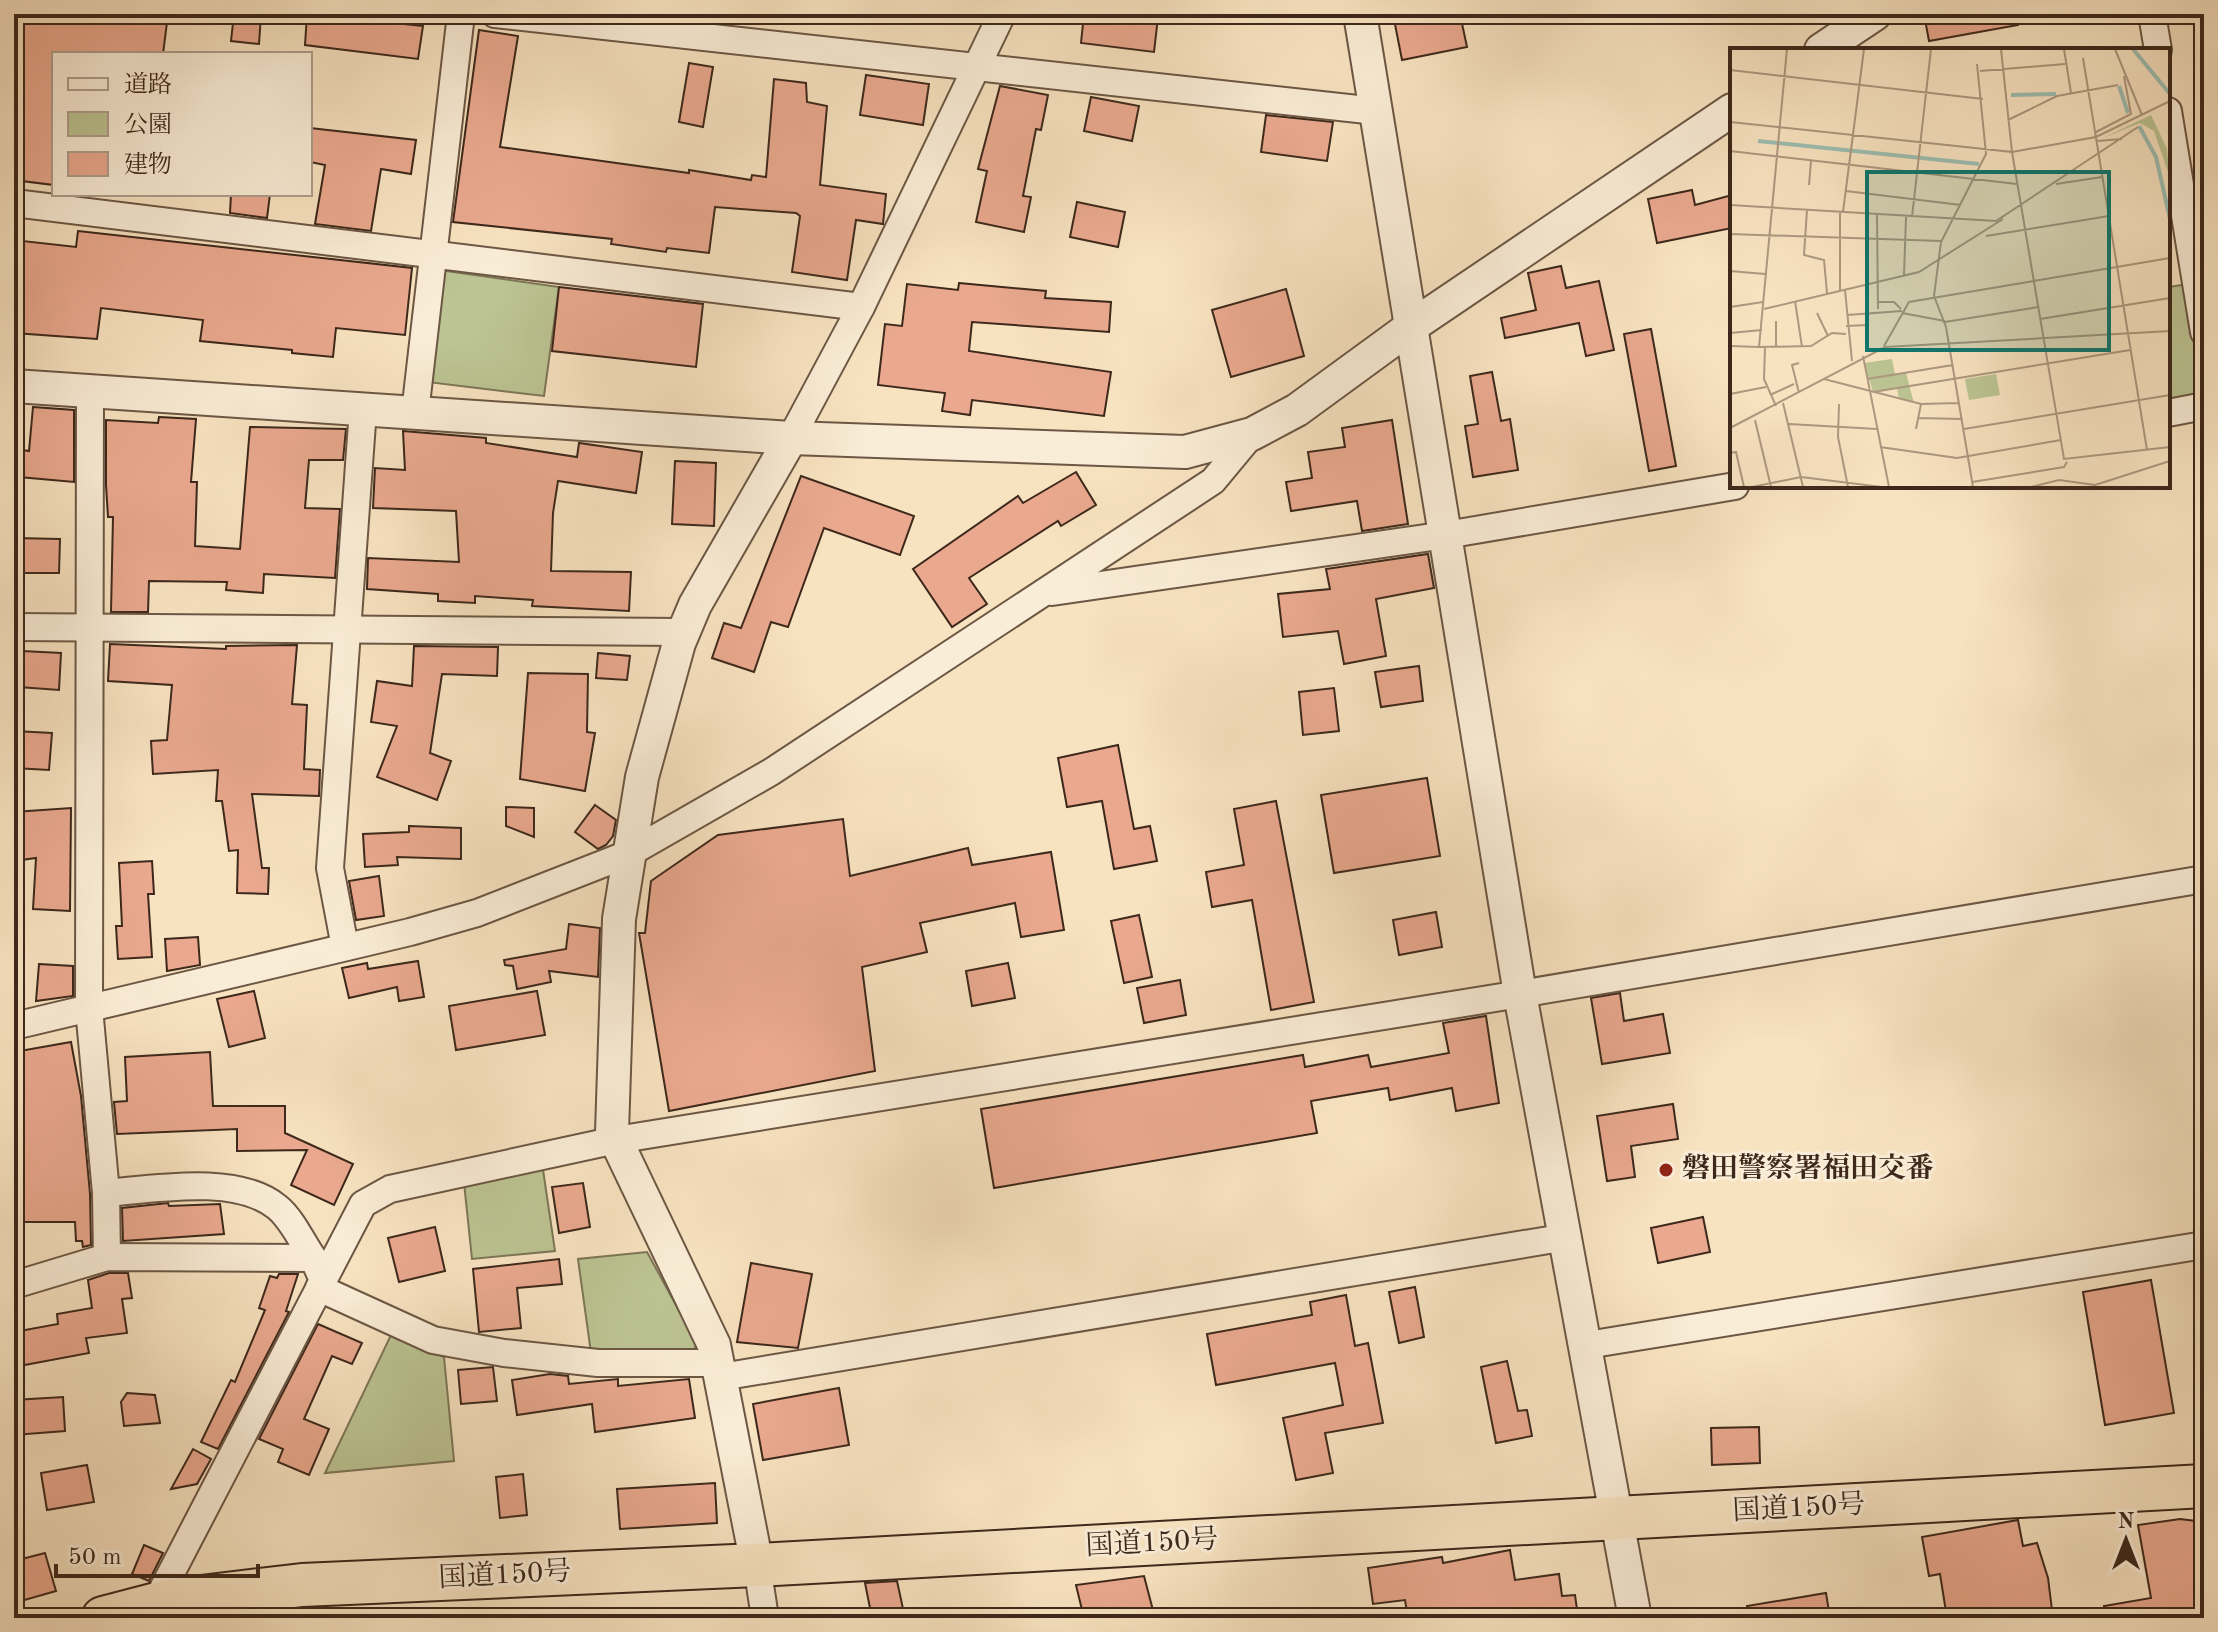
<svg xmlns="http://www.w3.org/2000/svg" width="2218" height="1632" viewBox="0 0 2218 1632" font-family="'Old Standard TT','Noto Serif JP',serif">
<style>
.green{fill:#bcc493;stroke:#7c7657;stroke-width:2}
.building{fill:#eaa98f;stroke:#3d281b;stroke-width:2}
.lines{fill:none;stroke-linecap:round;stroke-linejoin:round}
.minor-casing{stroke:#6c5744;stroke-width:30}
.tertiary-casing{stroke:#6c5744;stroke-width:36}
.trunk-casing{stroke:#3d281b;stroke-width:46}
.minor{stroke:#faedd7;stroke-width:26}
.tertiary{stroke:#faedd7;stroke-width:32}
.trunk{stroke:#f8e3c1;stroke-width:42}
.poi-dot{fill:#8f2418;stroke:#faedd7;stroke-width:3}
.labels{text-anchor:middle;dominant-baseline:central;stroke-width:6;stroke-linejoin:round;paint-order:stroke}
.poi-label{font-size:28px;font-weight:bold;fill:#3d281b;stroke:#faedd7;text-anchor:start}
.street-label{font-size:28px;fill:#3d281b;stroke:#faedd7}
.inset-river{fill:none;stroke:#9dbeb1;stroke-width:4}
.inset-road{fill:none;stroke:#ad987f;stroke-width:2}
.view{fill:#0f766e;fill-opacity:0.15;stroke:#0f766e;stroke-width:4}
.inset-edge{fill:none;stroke:#3d281b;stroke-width:4}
</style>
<rect width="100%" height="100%" fill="#f8e3c1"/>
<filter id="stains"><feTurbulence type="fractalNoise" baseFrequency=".0025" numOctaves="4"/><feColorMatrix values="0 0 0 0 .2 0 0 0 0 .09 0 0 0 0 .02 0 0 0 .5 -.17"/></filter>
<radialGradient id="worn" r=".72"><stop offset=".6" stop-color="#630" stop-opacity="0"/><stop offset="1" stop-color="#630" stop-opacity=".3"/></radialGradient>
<g class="green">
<path d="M432 269 559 287 544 396 419 381Z"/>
<path d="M2196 283 2204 351V406L2168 410V287Z"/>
<path d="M541 1156 555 1251 472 1259 463 1173Z"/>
<path d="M647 1252 695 1340 696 1356 591 1353 578 1259Z"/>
<path d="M391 1335 444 1357 454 1461 325 1473Z"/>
</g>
<g class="building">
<path d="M14 14H168L163 54H54V185L14 180Z"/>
<path d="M234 14H261L259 44 231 41Z"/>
<path d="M307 14 423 26 418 59 305 45Z"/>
<path d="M1084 14 1158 17 1154 52 1081 43Z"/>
<path d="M1393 14H1460L1467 47 1402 60Z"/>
<path d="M1924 14H2017L2018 25 1929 41Z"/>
<path d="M479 30 518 36 500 147 689 173V170L751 180 752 175 766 177 774 79 806 83 807 102 827 106 820 185 886 194 883 224 856 220 847 280 792 272 800 216 796 213 715 207 709 253 667 248 666 252 611 244 612 239 453 222Z"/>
<path d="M689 63 713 67 703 127 679 122Z"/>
<path d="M866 75 929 84 923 125 860 115Z"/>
<path d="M1000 86 1048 95 1041 130 1036 129 1023 196 1031 197 1024 232 976 222 987 171 978 169Z"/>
<path d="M1091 97 1139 106 1132 141 1084 131Z"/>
<path d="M1266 115 1333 122 1327 161 1261 152Z"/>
<path d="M310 128 416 140 411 174 381 169 371 231 315 224 325 165 310 162Z"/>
<path d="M1692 190 1695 205 1732 195V228L1657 243 1648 199Z"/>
<path d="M231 194H270L267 218 230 213Z"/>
<path d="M1077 202 1125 212 1118 247 1070 237Z"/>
<path d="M78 231 412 268 405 335 336 328 333 357 292 353V350L200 341 203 320 101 308 97 339 14 333V240L76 247Z"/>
<path d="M1561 266 1566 288 1599 281 1614 350 1586 356 1579 323 1505 338 1501 318 1536 310 1528 273Z"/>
<path d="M959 283 1046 291 1045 298 1111 302 1109 332 972 322 969 351 1111 372 1104 416 972 400 970 415 942 411 945 393 878 385 885 324 902 326 907 284 958 290Z"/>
<path d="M559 287 703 304 696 367 552 351Z"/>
<path d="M1286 289 1304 356 1231 377 1212 310Z"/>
<path d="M1651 329 1676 466 1649 471 1624 334Z"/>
<path d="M1492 372 1501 421 1510 419 1518 470 1473 477 1465 426 1478 424 1470 376Z"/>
<path d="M33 407 74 410V482L19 477 22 450 29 451Z"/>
<path d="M159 417 196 419 191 482H197L195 546 240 549 250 427 346 429 343 460H309L305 508 340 509 335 578 264 574 263 593 226 590 227 582 149 581 148 612H111L113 517H108L106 485V420L158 423Z"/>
<path d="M1392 420 1408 524 1362 531 1357 501 1291 511 1286 482 1312 478 1308 452 1345 447 1342 428Z"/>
<path d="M403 431 486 438V443L577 457 579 443 642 452 636 493 558 481 553 513 551 571 631 572 629 611 532 606 533 600 475 596V603L438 601V594L367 589 368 558 459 562 456 511 373 508 375 468 405 470Z"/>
<path d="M675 461 716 463 714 526 672 524Z"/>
<path d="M1076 472 1096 505 1061 526 1058 521 969 578 987 604 952 627 913 569 1018 496 1023 503Z"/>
<path d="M801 476 914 516 900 555 824 528 788 627 771 622 754 672 712 658 724 623 741 628Z"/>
<path d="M14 538 60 539 59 573H14Z"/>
<path d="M1428 554 1434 588 1376 599 1386 656 1344 664 1338 631 1283 637 1278 594 1330 589 1326 569Z"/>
<path d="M110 644 226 649V646L297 645 292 704 307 705 304 769 320 770 319 796 252 794 262 868H269L268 894 237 893 238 850 229 851 222 801H216L218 770 153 774 151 741 167 740 172 685 108 681Z"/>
<path d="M414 646 498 647 497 676 442 674 430 753 451 761 437 800 377 777 397 726 371 722 377 681 412 686Z"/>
<path d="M22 651 61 653 59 690 19 687Z"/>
<path d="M598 653 630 656 627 680 596 678Z"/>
<path d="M1419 666 1423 701 1381 707 1375 672Z"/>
<path d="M528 673 588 674 587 732 595 733 585 791 520 779Z"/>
<path d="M1334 688 1339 731 1303 735 1299 692Z"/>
<path d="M14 731 52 733 49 770 14 768Z"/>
<path d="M1118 745 1134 829 1150 826 1157 861 1114 869 1102 801 1067 807 1058 758Z"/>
<path d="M1427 778 1440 856 1334 873 1321 795Z"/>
<path d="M1276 801 1314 1002 1271 1010 1252 900 1212 907 1206 872 1244 865 1234 809Z"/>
<path d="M595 805 616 820 613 836 606 845 598 849 575 832Z"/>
<path d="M506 807 534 808V837L506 826Z"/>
<path d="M71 808 70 911 33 909 36 858 14 861V812Z"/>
<path d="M843 819 850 876 968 848 972 865 1051 852 1064 930 1021 937 1015 903 920 923 927 952 862 967 875 1071 669 1111 639 933H645L651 881 718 835Z"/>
<path d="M409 826 461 828V859L397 857 398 865 365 867 363 834 409 832Z"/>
<path d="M152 861 154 894H148L152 957 118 959 116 926H122L119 863Z"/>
<path d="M379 876 384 916 356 920 349 881Z"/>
<path d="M1436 912 1442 947 1399 955 1393 920Z"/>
<path d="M1139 915 1152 977 1124 983 1111 921Z"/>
<path d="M569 924 600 928 598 977 549 971 551 982 517 989 513 966 505 965 504 960 566 949Z"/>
<path d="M198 937 200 965 167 971 165 939Z"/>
<path d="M418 961 424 997 399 1001 397 987 349 998 342 968 367 963 368 969Z"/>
<path d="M1008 963 1015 998 972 1006 966 971Z"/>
<path d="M39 964 73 966V996L36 1001Z"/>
<path d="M1180 980 1186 1015 1144 1023 1137 988Z"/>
<path d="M254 991 265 1038 229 1047 217 999Z"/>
<path d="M537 991 545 1035 456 1050 449 1006Z"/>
<path d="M1620 993 1624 1021 1663 1014 1670 1053 1602 1064 1591 998Z"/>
<path d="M1486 1016 1499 1103 1456 1111 1452 1088 1390 1100 1388 1088 1311 1101 1317 1133 994 1188 981 1109 1303 1055 1305 1067 1368 1055 1371 1067 1449 1053 1443 1023Z"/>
<path d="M71 1042 81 1096 90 1194 91 1245 83 1247 82 1241H76L75 1222H14V1052Z"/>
<path d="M210 1052 213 1106H285V1133L353 1164 334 1205 291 1185 307 1150 237 1151V1129L117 1134 114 1102 127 1101 125 1057Z"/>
<path d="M1673 1104 1678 1139 1631 1146 1635 1177 1607 1181 1597 1116Z"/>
<path d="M583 1183 590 1227 559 1233 552 1187Z"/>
<path d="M168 1203 169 1206 220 1204 224 1234 123 1241 122 1208Z"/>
<path d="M1703 1217 1710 1252 1658 1263 1651 1228Z"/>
<path d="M435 1227 445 1271 399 1282 388 1238Z"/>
<path d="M559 1259 562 1284 517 1288 521 1328 479 1332 473 1269Z"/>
<path d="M751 1263 812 1274 798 1348 737 1342Z"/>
<path d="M109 1273H128L132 1298 122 1299 127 1333 86 1338 89 1353 14 1367V1332L58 1324 57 1314 92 1308 88 1280Z"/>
<path d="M279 1274H298L286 1311 289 1312 218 1449 201 1442 231 1380 235 1382 265 1310 259 1308 270 1276 277 1278Z"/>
<path d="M2151 1280 2174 1413 2105 1425 2083 1292Z"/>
<path d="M1415 1287 1424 1337 1399 1343 1389 1292Z"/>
<path d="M1346 1295 1355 1346 1368 1343 1383 1423 1325 1433 1333 1473 1296 1480 1283 1418 1343 1405 1335 1363 1216 1385 1207 1334 1312 1315 1310 1302Z"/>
<path d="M318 1324 362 1343 352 1364 332 1356 304 1419 329 1429 309 1475 278 1462 283 1449 259 1439Z"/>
<path d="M1507 1361 1518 1411 1527 1410 1532 1436 1496 1443 1481 1367Z"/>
<path d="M493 1367 497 1401 461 1404 458 1370Z"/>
<path d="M550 1374 568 1376 569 1384 618 1379V1386L689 1379 695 1418 595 1432 592 1404 517 1415 512 1380Z"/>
<path d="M839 1388 849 1445 763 1460 753 1404Z"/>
<path d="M127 1393 155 1395 160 1423 124 1426 121 1402Z"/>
<path d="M63 1397 65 1431 14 1435V1400Z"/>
<path d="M1759 1427 1760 1463 1712 1465 1711 1428Z"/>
<path d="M193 1449 211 1459 197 1484 171 1489Z"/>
<path d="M87 1465 94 1502 47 1510 41 1473Z"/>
<path d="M523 1474 527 1515 500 1518 496 1477Z"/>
<path d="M715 1483 717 1523 620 1529 617 1489Z"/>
<path d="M2180 1519 2204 1522V1618H2105L2104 1606 2151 1598 2138 1525Z"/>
<path d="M2018 1520 2023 1546 2037 1543 2048 1578 2053 1618H1947L1940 1574 1929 1576 1922 1537Z"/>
<path d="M144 1545 163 1553 149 1581 132 1574Z"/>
<path d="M1510 1550 1515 1580 1559 1574 1562 1596 1575 1595 1578 1616 1408 1618 1405 1600 1373 1604 1368 1568 1442 1557 1443 1563Z"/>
<path d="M45 1553 56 1591 14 1603V1561Z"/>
<path d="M1144 1576 1155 1618H1084L1076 1585Z"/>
<path d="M897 1581 905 1618H872L865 1583Z"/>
<path d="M1826 1593 1830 1618H1748L1747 1606Z"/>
</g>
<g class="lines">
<g class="minor-casing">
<g id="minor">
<path d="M495 14 1376 111"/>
<path d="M2152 14 2158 50"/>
<path d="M2168 111 2204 332"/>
<path d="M14 203 861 307"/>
<path d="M90 392 89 1008 106 1193 107 1257"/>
<path d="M415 413 461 14"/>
<path d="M2168 413 2204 406"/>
<path d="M791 438 861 307 1002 14"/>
<path d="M1052 592 1446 535 1735 486"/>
<path d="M14 627 684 632"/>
<path d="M345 947 330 868 363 409"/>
<path d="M14 1026 410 932 477 913 628 854 771 772 1213 481 1252 434"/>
<path d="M106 1193C154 1189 237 1174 277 1207 292 1219 302 1242 313 1258"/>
<path d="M14 1285 107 1257 313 1258 323 1280"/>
<path d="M319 1288 433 1340 504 1353 598 1363H718"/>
<path d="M1587 1345 2204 1245"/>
<path d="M721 1377 1567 1237"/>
<path d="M757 1565 765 1618"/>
<path d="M155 1604 363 1204 390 1189 616 1140 1520 994 2204 879"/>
</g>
</g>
<g class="tertiary-casing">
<g id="tertiary">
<path d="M1360 14 1520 994 1635 1618"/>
<path d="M1821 50 1875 14"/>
<path d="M14 386 791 438 1185 452 1252 434 1297 410 1412 326 1732 110"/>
<path d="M757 1565 714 1345 612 1132 619 919 642 777 679 643 695 605 791 438"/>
</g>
</g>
<g class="trunk-casing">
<path id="trunk" d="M103 1618 168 1601 302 1585 757 1565 2204 1486"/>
</g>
<use href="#minor" class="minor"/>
<use href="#tertiary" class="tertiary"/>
<use href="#trunk" class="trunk"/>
</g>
<circle class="poi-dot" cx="1666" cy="1170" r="8"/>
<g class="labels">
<g class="poi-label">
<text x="1682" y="1170">磐田警察署福田交番</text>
</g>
<g class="street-label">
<text transform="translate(1799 1509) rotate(-3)">国道150号</text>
<text transform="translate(1152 1544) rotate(-3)">国道150号</text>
<text transform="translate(505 1576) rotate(-3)">国道150号</text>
</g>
</g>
<g transform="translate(1730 48)">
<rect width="440" height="440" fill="#f8e3c1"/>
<path d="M421 67 437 101 440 130 424 83 410 75 373 90ZM162 311 165 326 176 325 184 355 169 351 167 340 143 344 134 315ZM266 326 270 347 239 352 235 331Z" fill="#bcc493"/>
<path class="inset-river" d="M403 1 440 46M389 38 398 65M281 47 326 46M409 78 426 109 440 171M28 93 249 116"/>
<path class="inset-road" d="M271 1 282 104 366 89 440 53M334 1 341 45M385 1 412 67M353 10 417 402M0 22 253 51M250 23 335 16M278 72 327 48 388 37M0 74 282 104 334 411 440 399M366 84 401 66 394 28M367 93 392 91M0 103 287 136M326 136 372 129M79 137 81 113M116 143 231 157M0 157 266 173 408 79M77 162 74 207 94 212 97 245M110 164V243M113 164 134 1M147 167 148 261M182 169 201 1M0 186 211 193M256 188 379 168M0 223 35 226M174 227 176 169M115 242 122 313M65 253 72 299M148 254H164L171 261M0 259 33 254M34 261 189 224 273 171M87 265 98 288M172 265 215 273M117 267 172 263M310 271 440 250M46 273V298M215 274 308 259M116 278 137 277V283M0 285 32 282M0 298 29 299 57 1M154 298 179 254 440 210M29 299 81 298 102 285 116 286M35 299 34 331 46 358M133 308 159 439M69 315 62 317 69 345M0 328V355M94 331 191 356 229 355M137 331 223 317M143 344 400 302M0 346 36 339M40 347 64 336M53 355 73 439M109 356 108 389 118 439M188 370 232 371M25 372 41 439M59 376 147 381M0 380 155 299 440 283M186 381 191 356M234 381 440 347M150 399 227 410 331 392M0 405 6 404 14 439M242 434 334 419 337 414M22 439 71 429 152 439M243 439 216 279 204 248 211 194 256 106 247 16M301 439 329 432 365 437 440 413"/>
<path class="view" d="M137 124H379V302H137Z"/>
<rect width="440" height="440" class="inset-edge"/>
</g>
<rect width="2218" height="1632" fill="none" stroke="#f8e3c1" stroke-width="48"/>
<rect x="16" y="16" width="2186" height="1600" fill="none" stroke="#3d281b" stroke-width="4"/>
<rect x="24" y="24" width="2170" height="1584" fill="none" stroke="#3d281b" stroke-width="2"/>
<rect x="52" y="52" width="260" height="144" fill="#faedd7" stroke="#ae9e8c" stroke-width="2"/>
<rect x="68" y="78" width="40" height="12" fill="#faedd7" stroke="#ae9e8c" stroke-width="2"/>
<text x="124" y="92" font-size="24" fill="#3d281b">道路</text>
<rect x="68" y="112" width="40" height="24" fill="#bcc493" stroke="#ae9e8c" stroke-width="2"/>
<text x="124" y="132" font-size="24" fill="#3d281b">公園</text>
<rect x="68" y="152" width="40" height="24" fill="#eaa98f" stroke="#ae9e8c" stroke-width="2"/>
<text x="124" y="172" font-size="24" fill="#3d281b">建物</text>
<g transform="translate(2126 1540)" stroke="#faedd7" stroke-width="6" paint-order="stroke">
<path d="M0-6L14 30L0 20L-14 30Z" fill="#3d281b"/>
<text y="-12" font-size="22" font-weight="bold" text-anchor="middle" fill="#3d281b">N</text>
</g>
<path d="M56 1564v12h202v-12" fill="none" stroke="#3d281b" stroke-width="4"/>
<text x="68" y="1564" font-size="24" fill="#3d281b" stroke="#faedd7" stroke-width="6" paint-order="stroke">50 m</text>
<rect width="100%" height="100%" filter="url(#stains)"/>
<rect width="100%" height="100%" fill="url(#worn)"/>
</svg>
